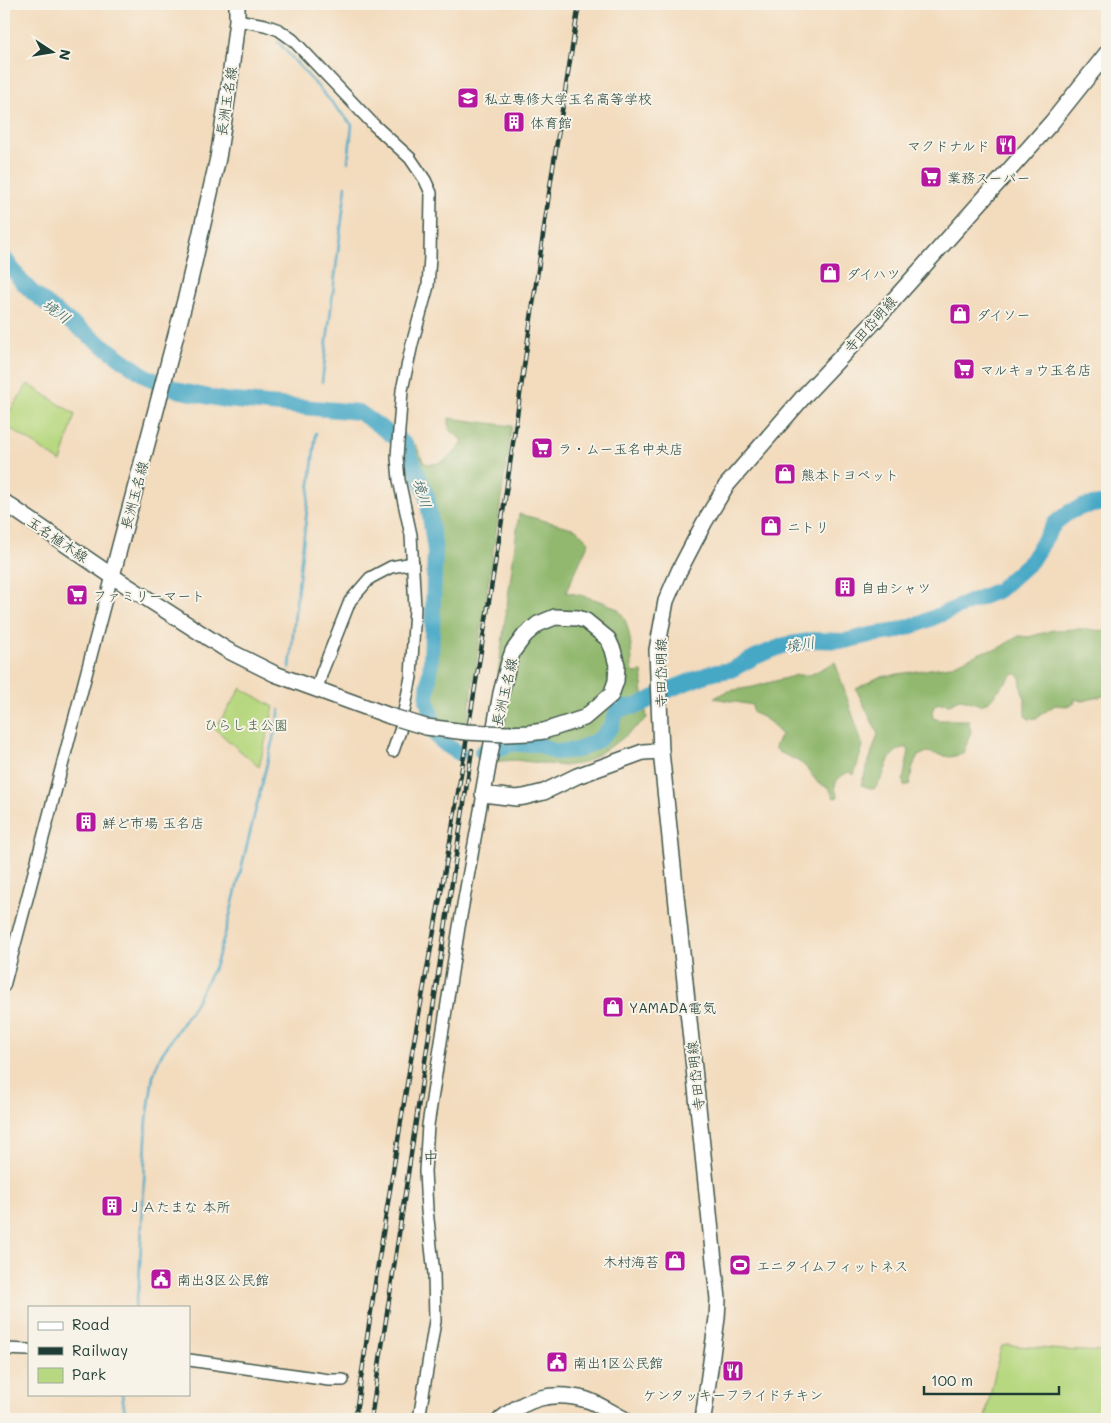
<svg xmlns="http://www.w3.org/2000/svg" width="1111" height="1423" viewBox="0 0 1111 1423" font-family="Mali,'Klee One',sans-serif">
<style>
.green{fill:#b7d880;stroke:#6b8a5a}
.forest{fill:#91b86e;stroke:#587a51}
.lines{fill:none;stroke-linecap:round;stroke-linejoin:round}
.stream{stroke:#47a8c6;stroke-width:2.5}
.river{stroke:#47a8c6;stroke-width:16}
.minor-casing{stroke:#3f5549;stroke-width:14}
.major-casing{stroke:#3f5549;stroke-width:18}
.minor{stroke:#fff;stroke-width:11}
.major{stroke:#fff;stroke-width:15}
.rail-casing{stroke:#1f3d34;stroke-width:4.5}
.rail{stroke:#f7f3e8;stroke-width:2.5;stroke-dasharray:8;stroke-linecap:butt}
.major-bridge-casing{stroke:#3f5549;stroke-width:18;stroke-linecap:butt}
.major-bridge{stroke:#fff;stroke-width:15}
.labels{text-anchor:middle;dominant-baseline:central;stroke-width:4;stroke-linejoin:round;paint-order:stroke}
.poi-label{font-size:14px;fill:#1f3d34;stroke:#f7f3e8;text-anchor:start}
.street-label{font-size:14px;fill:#1f3d34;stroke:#f7f3e8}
.park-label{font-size:14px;fill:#3d5c43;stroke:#f7f3e8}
.water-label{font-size:15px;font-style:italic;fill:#2b5d60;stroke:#f7f3e8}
.quarter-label{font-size:16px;fill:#1f3d34;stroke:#f7f3e8}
</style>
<rect width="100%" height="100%" fill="#f7f3e8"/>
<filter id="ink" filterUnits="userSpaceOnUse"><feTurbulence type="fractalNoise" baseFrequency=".02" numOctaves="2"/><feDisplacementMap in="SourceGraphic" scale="10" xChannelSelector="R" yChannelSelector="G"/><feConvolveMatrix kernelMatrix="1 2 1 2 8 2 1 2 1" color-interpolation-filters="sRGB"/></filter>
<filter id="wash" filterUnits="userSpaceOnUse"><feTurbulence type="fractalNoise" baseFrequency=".0096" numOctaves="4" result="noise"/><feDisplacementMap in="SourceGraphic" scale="20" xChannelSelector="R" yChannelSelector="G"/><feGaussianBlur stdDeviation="1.12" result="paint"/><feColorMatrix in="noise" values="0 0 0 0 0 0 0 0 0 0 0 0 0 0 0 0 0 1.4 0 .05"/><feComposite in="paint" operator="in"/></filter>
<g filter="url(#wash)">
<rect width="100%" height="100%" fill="#f3dbbd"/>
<g class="green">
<path d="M28 384 75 414 61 462 4 424V420Z"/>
<path d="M241 688 274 707 259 767 215 729Z"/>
<path d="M1008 1345 1061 1350 1107 1352V1419H985L999 1355 1002 1346Z"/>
</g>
<g class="forest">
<path d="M449 418 512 426 466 732 433 737 427 700 431 660 435 551 427 496 406 445H416L424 463C426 463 429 464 432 464 444 464 458 451 463 441L449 429Z"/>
<path d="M519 514 576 529 589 542 566 592C580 595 606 601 617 609 631 619 632 654 632 671L635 673 642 672 643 680 642 687 647 718 619 741 584 763 564 766 515 760 489 762 490 734Z"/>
<path d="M1081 629 1107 631V695L1083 701 1074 699 1075 703 1067 706 1055 705 1036 718 1029 719 1025 716V698L1022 692 1020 677 1017 674H1013L988 702 980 705 966 700 959 699 950 704 939 703 935 705 932 711 933 718 939 720H968L971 732 963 754 950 757 927 752 918 756 912 768 910 784 904 786 903 780 909 751 906 747C882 754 890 773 874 789L861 785 878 734 856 689 879 677 950 666 985 651 997 649 1019 636 1029 637 1053 630Z"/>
<path d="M835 662 863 746 854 775 849 772C836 778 832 784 838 797L834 798 829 788 818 783 805 766 798 761 779 752 775 748 776 744 781 735C774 724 765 717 753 713L752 705 714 698 728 691 753 687 797 675H810Z"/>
</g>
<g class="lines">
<g class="stream">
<path d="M278 42 352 125 348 162"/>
<path d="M322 382 346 186"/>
<path d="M290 668 295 612 316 433"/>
<path d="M135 1307 139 1285 147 1120 153 1076 160 1057 193 1007 216 964 228 923 280 710"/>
<path d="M122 1394 126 1419"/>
</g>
<g class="river">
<path d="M4 257 21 281 32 292 63 317 147 377 181 391 224 400 359 412 406 445 427 496 435 551 431 660 427 700 437 737 446 745 459 753"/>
<path d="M482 752 498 749 510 744H538L555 752 578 750 600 739 611 727 617 711 624 708 637 706 673 688 711 673 731 670 755 657 785 645 814 640 845 641 870 635 892 632 921 623 951 610 999 590 1031 561 1055 523 1069 512 1085 506 1107 503"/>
</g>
</g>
</g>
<g filter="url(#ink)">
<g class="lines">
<g class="minor-casing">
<g id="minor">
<path d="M237 20 265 25 279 30 293 40 374 125 410 158 425 180 431 193 430 257 428 286 412 344 402 390 397 457 399 480 411 535 415 608 411 677 400 731 393 751"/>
<path d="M317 689 322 672 350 601 370 578 391 567 413 563"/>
<path d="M4 986 112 576"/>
<path d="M4 1349 29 1350"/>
<path d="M189 1360 329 1380H343"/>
<path d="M419 1419 435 1321 434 1274 427 1210 425 1171 428 1125 459 927 483 794"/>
</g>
</g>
<g class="major-casing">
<g id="major">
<path d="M4 502 112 576 227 650 275 674 390 716"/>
<path d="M112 576 187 293 218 158 229 87 237 20V4"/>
<path d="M611 695 616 681 617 665 613 650 608 639 586 621 578 618 555 617 538 624 525 635 513 651 509 662 501 693 483 794 516 798 524 797 544 792 577 776 643 752 661 751"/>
<path d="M501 1419C527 1398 553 1390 587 1400 599 1404 612 1413 624 1419"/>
<path d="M703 1419 717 1318 718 1299 661 751 657 650 666 601 679 571 704 523 726 486 805 395 873 323 1052 122 1107 53"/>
</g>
</g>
<use href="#minor" class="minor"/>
<use href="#major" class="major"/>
<g class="rail-casing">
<g id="rail">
<path d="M355 1419 378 1264 413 1047 450 842 500 533 551 180 579 4"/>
<path d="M371 1419 472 750"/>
</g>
</g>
<use href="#rail" class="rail"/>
<g class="major-bridge-casing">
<path id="major-bridge" d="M390 716 426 727 466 732 506 734 529 733 544 731 584 718 611 695"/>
</g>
<use href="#major-bridge" class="major-bridge"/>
</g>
</g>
<defs>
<g id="school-square" transform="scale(1.125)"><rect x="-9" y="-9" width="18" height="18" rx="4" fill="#b5179e" stroke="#f7f3e8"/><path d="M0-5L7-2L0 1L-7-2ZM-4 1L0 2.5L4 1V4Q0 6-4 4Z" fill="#fff"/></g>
<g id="building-square" transform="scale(1.125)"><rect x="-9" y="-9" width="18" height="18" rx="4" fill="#b5179e" stroke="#f7f3e8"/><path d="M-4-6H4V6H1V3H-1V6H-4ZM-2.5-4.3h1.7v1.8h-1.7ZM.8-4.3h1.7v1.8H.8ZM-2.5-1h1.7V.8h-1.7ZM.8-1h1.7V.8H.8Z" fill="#fff"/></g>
<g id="restaurant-square" transform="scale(1.125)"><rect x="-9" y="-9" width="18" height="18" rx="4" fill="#b5179e" stroke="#f7f3e8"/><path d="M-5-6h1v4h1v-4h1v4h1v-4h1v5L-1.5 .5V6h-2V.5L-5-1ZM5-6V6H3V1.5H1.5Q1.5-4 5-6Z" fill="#fff"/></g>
<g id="supermarket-square" transform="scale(1.125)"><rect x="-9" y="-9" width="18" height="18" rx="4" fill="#b5179e" stroke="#f7f3e8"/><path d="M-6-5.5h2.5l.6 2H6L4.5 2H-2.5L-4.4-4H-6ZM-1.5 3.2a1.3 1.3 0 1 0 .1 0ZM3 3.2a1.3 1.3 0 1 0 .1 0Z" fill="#fff"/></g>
<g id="shop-square" transform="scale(1.125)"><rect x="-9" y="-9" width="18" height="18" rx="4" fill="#b5179e" stroke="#f7f3e8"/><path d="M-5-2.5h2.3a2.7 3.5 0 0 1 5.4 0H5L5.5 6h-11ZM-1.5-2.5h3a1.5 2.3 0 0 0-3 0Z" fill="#fff"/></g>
<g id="stadium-square" transform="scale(1.125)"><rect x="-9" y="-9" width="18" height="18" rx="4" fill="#b5179e" stroke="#f7f3e8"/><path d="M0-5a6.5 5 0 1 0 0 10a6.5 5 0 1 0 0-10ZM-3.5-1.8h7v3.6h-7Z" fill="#fff"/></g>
<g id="civic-square" transform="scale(1.125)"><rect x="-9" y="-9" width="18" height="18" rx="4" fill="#b5179e" stroke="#f7f3e8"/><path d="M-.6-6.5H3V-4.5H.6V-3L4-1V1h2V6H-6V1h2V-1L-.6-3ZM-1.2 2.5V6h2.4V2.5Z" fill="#fff"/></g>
</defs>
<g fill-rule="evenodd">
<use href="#school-square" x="468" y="98"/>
<use href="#building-square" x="514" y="122"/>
<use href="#restaurant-square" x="1006" y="145"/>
<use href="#supermarket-square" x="931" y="177"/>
<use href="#shop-square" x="830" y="273"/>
<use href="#shop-square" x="960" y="314"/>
<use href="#supermarket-square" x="964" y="369"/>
<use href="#supermarket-square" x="542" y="448"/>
<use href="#shop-square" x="785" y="474"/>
<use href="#shop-square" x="771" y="526"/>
<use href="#building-square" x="845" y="587"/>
<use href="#supermarket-square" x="77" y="595"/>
<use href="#building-square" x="86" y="822"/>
<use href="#shop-square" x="613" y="1007"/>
<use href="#building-square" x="112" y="1206"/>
<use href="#shop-square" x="675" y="1261"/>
<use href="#stadium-square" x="740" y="1265"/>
<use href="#civic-square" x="161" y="1279"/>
<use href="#civic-square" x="557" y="1362"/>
<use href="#restaurant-square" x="733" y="1371"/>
</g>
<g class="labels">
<g class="poi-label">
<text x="484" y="98">私立専修大学玉名高等学校</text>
<text x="530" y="122">体育館</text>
<text x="990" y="145" text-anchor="end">マクドナルド</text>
<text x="947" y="177">業務スーパー</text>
<text x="846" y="273">ダイハツ</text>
<text x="976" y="314">ダイソー</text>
<text x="980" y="369">マルキョウ玉名店</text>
<text x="558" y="448">ラ・ムー玉名中央店</text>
<text x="801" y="474">熊本トヨペット</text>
<text x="787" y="526">ニトリ</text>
<text x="861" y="587">自由シャツ</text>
<text x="93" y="595">ファミリーマート</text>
<text x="102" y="822">鮮ど市場 玉名店</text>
<text x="629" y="1007">YAMADA電気</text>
<text x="128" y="1206">ＪＡたまな 本所</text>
<text x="659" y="1261" text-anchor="end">木村海苔</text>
<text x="756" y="1265">エニタイムフィットネス</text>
<text x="177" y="1279">南出3区公民館</text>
<text x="573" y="1362">南出1区公民館</text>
<text x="733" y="1394" text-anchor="middle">ケンタッキーフライドチキン</text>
</g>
<g class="street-label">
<text transform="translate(226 101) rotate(-81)">長洲玉名線</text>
<text transform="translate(870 324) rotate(-48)">寺田岱明線</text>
<text transform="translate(134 495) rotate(-75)">長洲玉名線</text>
<text transform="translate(58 539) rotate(34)">玉名植木線</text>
<text transform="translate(660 673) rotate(-90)">寺田岱明線</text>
<text transform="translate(504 692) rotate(-77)">長洲玉名線</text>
<text transform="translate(695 1076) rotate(-96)">寺田岱明線</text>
</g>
<g class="park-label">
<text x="246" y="724">ひらしま公園</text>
</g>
<g class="water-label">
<text transform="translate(57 311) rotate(36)">境川</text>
<text transform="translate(423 493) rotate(74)">境川</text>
<text transform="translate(800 644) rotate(-10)">境川</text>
</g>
<g class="quarter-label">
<text x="431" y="1156">中</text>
</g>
</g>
<rect width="1111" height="1423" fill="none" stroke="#f7f3e8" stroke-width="20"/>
<rect x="28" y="1306" width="162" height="90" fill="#f7f3e8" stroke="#a1aaa0"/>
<rect x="38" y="1322" width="25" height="8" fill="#ffffff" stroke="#a1aaa0"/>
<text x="72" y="1330" font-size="15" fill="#1f3d34">Road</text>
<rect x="38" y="1347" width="25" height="8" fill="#1f3d34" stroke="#a1aaa0"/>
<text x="72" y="1356" font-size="15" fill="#1f3d34">Railway</text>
<rect x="38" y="1368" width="25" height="15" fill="#b7d880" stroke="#a1aaa0"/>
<text x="72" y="1380" font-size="15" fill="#1f3d34">Park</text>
<g transform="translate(52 52) rotate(102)" stroke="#f7f3e8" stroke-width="4" paint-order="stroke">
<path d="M0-4L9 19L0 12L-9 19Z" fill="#1f3d34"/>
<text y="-8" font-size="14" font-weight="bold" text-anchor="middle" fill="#1f3d34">N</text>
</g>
<path d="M924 1386v8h135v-8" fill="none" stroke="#1f3d34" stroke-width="2.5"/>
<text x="931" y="1386" font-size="15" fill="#1f3d34" stroke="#f7f3e8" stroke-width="4" paint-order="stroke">100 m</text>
</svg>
